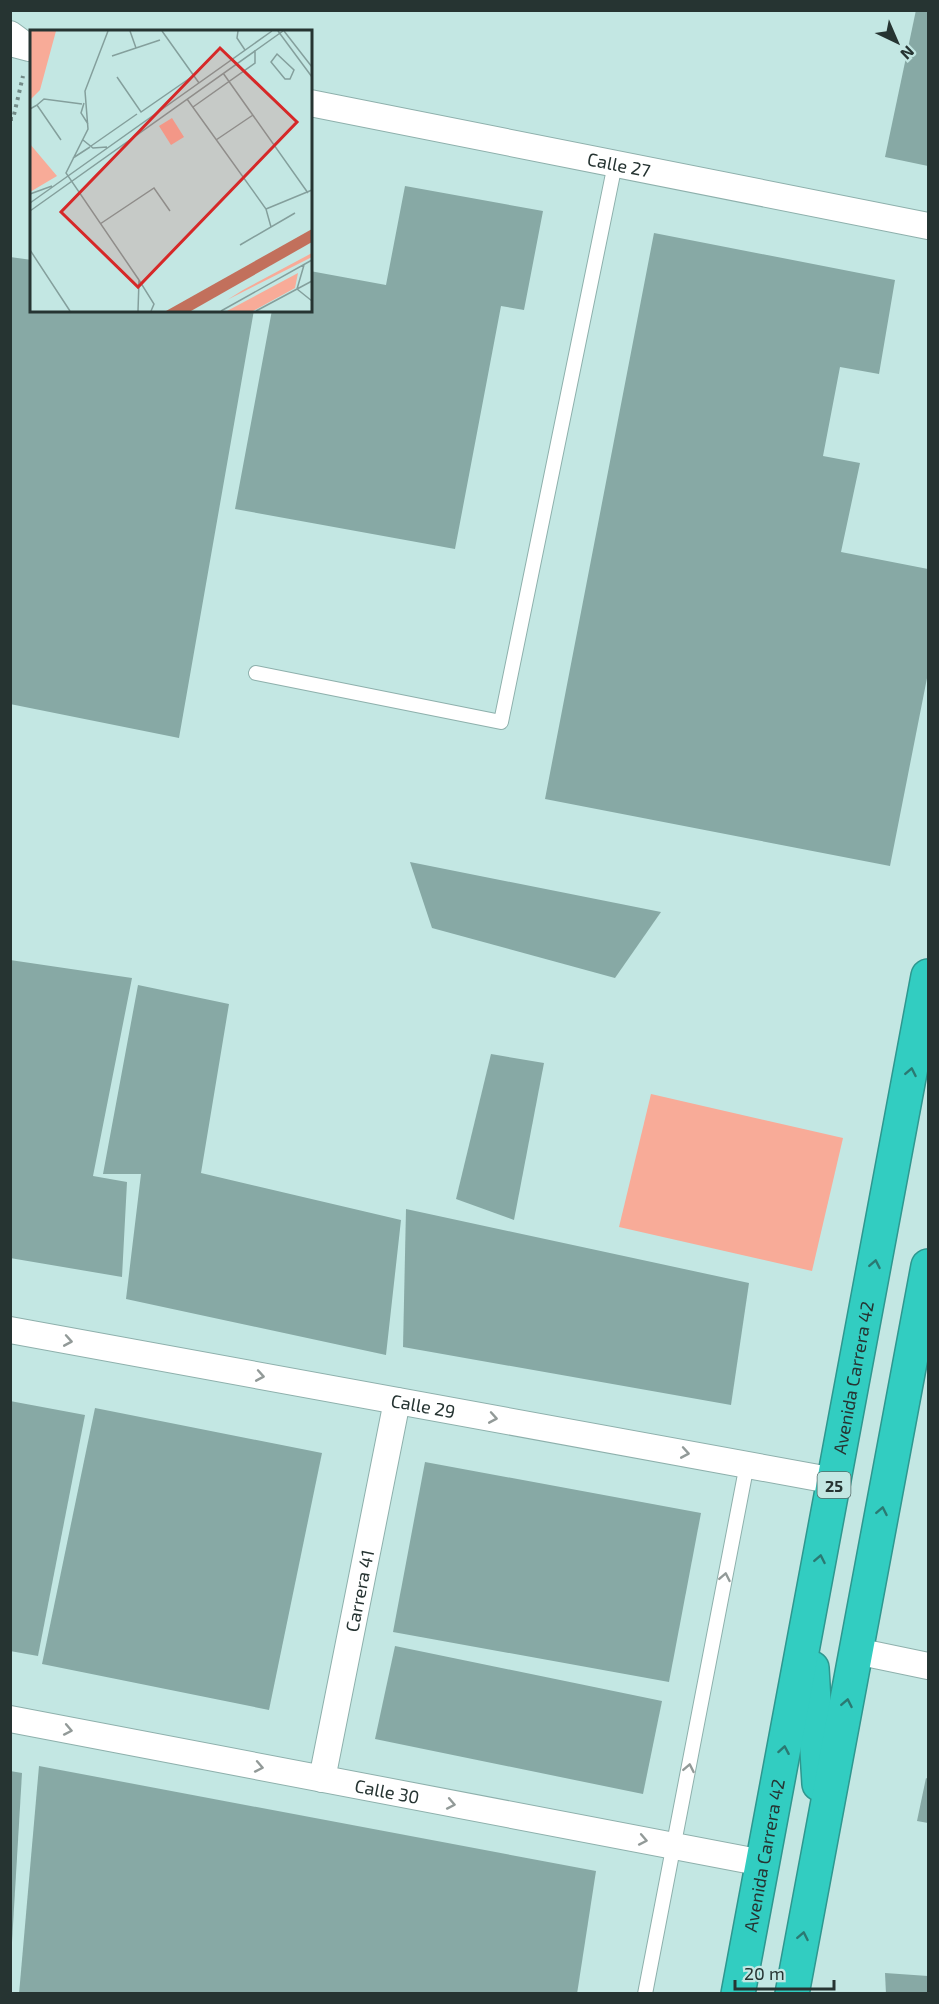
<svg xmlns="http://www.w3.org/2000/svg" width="939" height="2004" viewBox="0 0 939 2004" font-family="'Exo 2',sans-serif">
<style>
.green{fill:#f8ab98}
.building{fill:#87a9a5}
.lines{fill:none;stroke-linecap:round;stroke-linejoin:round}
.lane-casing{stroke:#8eb0ac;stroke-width:16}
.street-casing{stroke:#8eb0ac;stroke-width:28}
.highway-casing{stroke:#2e978f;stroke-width:36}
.path{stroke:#728a87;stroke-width:4;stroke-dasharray:3 4.5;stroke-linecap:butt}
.lane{stroke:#fff;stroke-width:14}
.street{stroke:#fff;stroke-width:26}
.highway{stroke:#32cdc1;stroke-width:33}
.oneway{stroke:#2b7972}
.oneway2{stroke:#929a98}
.labels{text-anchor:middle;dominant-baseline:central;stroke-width:6;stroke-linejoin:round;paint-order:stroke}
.shield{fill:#c3e7e3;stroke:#556a67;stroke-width:1.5}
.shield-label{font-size:16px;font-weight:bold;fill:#263432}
.street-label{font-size:18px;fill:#263432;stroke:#c3e7e3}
.inset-road{fill:none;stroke:#849f9c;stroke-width:1.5}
.view{fill:#d62828;fill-opacity:0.15;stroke:#d62828;stroke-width:3}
.inset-edge{fill:none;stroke:#263432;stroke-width:3}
</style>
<rect width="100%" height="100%" fill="#c3e7e3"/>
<path class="green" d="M651 1094 843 1138 812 1271 619 1227Z"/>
<g class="building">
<path d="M916 10H928V166L885 157Z"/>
<path d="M405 186 543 211 524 310 501 306 455 549 235 509 272 310H310V271L386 285Z"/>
<path d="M654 233 895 280 879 374 840 367 823 456 860 463 841 552 928 569V673L890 866 545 799Z"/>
<path d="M10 257 32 260V310H254L179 738 10 704Z"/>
<path d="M410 862 661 912 615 978 432 928Z"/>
<path d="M10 960 132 978 93 1176 127 1182 122 1277 10 1258Z"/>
<path d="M138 985 229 1004 201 1173 401 1220 386 1355 126 1299 141 1174H103Z"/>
<path d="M491 1054 544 1063 514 1220 456 1199Z"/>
<path d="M406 1209 749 1283 731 1405 403 1347Z"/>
<path d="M10 1401 85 1415 38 1656 10 1651Z"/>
<path d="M95 1408 322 1453 269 1710 42 1664Z"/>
<path d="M425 1462 701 1513 669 1682 393 1632Z"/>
<path d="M395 1646 662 1701 643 1794 375 1739Z"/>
<path d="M39 1766 596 1871 577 1994H19Z"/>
<path d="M10 1771 22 1773 12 1942H10Z"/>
<path d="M926 1778 928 1779V1823L917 1821Z"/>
<path d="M885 1973 928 1976V1994H886Z"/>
</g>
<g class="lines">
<g class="lane-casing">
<g id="lane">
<path d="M256 673 501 722 615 164"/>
<path d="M645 1994 747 1464"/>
</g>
</g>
<g class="street-casing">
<g id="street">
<path d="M10 34 29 48 10 43"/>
<path id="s1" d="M310 103 928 226"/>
<path id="s2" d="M10 1330 835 1481"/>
<path d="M856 1651 928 1666"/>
<path id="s3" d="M10 1719 763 1863"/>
<path id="s4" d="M322 1779 397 1401"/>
</g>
</g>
<g class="highway-casing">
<g id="highway">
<path d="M812 1668 819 1784"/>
<path id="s5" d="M738 1994 928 976"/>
<path d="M792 1994 928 1266"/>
</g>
</g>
<path class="path" d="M10 119H13L23 76"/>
<use href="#lane" class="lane"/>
<use href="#street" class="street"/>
<use href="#highway" class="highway"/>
</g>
<defs><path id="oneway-chevron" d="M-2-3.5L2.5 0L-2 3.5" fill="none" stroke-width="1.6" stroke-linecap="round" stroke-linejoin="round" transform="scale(1.5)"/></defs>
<g class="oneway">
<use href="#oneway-chevron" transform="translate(911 1072) rotate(-79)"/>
<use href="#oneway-chevron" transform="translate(875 1264) rotate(-79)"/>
<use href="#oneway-chevron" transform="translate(882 1511) rotate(-79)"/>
<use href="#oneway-chevron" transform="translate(820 1559) rotate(-79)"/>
<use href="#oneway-chevron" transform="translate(847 1703) rotate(-79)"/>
<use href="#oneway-chevron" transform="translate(784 1750) rotate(-80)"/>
<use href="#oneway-chevron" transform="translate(803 1936) rotate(-79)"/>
</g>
<g class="oneway2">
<use href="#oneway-chevron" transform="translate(68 1341) rotate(10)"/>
<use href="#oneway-chevron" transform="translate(260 1376) rotate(10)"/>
<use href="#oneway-chevron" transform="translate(493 1418) rotate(10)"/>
<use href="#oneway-chevron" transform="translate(685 1453) rotate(10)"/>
<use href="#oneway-chevron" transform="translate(725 1577) rotate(-79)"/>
<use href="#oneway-chevron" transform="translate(68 1730) rotate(11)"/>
<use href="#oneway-chevron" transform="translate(259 1767) rotate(11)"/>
<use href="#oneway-chevron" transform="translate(689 1768) rotate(-79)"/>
<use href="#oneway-chevron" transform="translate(451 1804) rotate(11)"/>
<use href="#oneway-chevron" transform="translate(643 1840) rotate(11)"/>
</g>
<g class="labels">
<rect class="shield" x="817.5" y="1472" width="33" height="26" rx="4.5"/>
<g class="shield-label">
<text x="834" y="1485">25</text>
</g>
<g class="street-label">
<text stroke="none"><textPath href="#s1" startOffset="315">Calle 27</textPath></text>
<text stroke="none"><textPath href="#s5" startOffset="627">Avenida Carrera 42</textPath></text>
<text stroke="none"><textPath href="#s2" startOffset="420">Calle 29</textPath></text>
<text stroke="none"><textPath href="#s4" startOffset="192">Carrera 41</textPath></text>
<text stroke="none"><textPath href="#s3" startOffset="384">Calle 30</textPath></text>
<text stroke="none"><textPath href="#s5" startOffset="141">Avenida Carrera 42</textPath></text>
</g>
</g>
<g transform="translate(30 30)">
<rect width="282" height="282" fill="#c3e7e3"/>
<path d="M0 1H26L10 60 0 70ZM142 88 154 107 141 115 129 96ZM0 114 27 146 0 162ZM282 223V227L197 270 213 260ZM268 243 265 258 223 281H197Z" fill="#f8ab98"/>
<path d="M282 199V212L161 281H136Z" fill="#c2705c"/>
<path class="inset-road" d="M78 1 55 61 58 99 36 143 109 250M100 1 106 18M132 1 169 53M208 1 207 8 215 20M248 1 282 47M254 1 282 37M247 24 264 40 260 49H255L241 32ZM82 26 130 10M193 43 278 163M87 47 111 82 163 46M157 69 236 179 241 197M54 73 51 83 58 94M7 75 14 69 52 74M163 77 225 33V20M0 79 7 75 31 110M53 110 63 118 77 117M186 110 223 85M61 116 107 84M43 128 60 117M0 164 22 156M0 173 242 1M236 179 282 160M0 181 253 1M70 194 124 158 140 181M210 215 265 183M0 220 40 281M267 259 282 271M267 259 274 235M108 281 109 250 124 274 121 281M191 281 282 230M226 281 282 251"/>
<path class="view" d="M190 18 267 92 108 257 31 182Z"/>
<rect width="282" height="282" class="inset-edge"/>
</g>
<rect width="939" height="2004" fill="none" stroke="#263432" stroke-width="24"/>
<g transform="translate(897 42) rotate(136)" stroke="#c3e7e3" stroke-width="4.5" paint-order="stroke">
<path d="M0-4.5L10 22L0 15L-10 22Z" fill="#263432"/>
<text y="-9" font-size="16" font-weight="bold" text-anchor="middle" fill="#263432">N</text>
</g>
<path d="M735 1980v9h99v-9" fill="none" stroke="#263432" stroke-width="3"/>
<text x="744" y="1980" font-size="18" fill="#263432" stroke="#c3e7e3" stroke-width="4.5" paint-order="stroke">20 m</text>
</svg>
